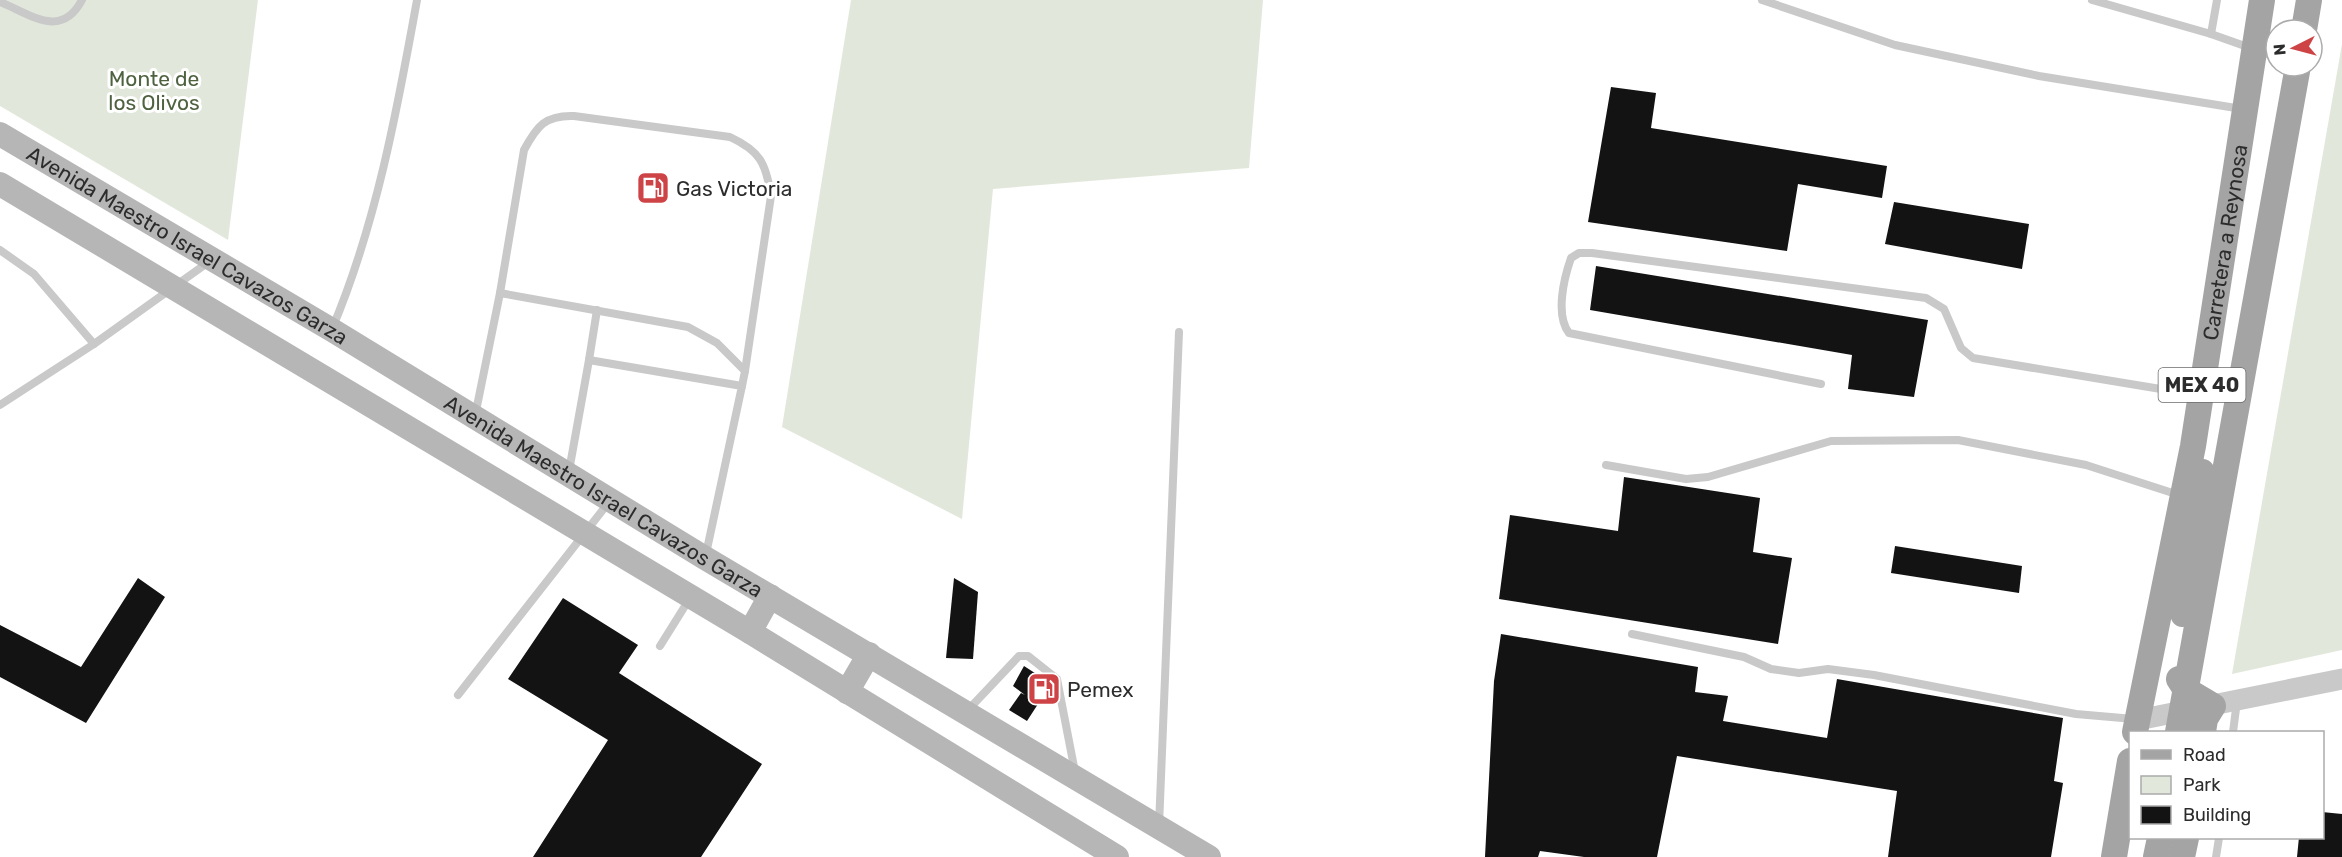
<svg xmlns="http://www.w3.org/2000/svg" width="2342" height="857" viewBox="0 0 2342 857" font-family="Rubik,sans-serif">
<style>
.green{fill:#e1e8db}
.building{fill:#131313}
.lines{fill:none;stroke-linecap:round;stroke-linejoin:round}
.service{stroke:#c9c9c9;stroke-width:8}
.tertiary{stroke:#c9c9c9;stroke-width:21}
.secondary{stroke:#b6b6b6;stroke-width:24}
.primary{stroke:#a4a4a4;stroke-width:26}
.labels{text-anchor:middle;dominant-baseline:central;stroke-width:6;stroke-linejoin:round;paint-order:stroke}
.shield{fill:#fff;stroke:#6b6b6b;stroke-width:1.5}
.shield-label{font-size:20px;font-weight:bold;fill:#2c2c2c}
.park-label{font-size:21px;fill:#4e6240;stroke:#fff}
.poi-label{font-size:21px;fill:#2c2c2c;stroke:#fff;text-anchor:start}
.street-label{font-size:21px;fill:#2c2c2c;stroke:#fff}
</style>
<rect width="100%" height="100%" fill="#fff"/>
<g class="green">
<path d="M0 0H258L228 240 0 106Z"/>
<path d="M851 0H1263L1249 168 993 189 962 519 782 427Z"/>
<path d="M2342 44V650L2232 674Z"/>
</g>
<g class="building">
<path d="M1611 87 1656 93 1651 128 1887 166 1882 198 1798 184 1787 251 1588 222Z"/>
<path d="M1894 202 2029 224 2022 269 1885 244Z"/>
<path d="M1596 266 1928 320 1914 397 1848 389 1852 355 1590 310Z"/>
<path d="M1624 477 1760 498 1753 552 1792 558 1778 644 1499 599 1510 515 1618 531Z"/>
<path d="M1895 546 2022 566 2019 593 1891 573Z"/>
<path d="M138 578 165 597 86 723 0 677V625L81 667Z"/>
<path d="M954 578 978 592 973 659 946 658Z"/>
<path d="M563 598 638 645 619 673 762 764 701 857H533L608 740 508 679Z"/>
<path d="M1501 634 1698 667 1695 692 1728 696 1723 721 1827 738 1837 679 2063 718 2054 781 2063 783 2051 857H1888L1897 791 1677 756 1657 857H1584L1540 851 1538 857H1485L1494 681Z"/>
<path d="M1024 666 1041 677 1029 698 1038 704 1027 721 1009 710 1021 693 1025 695 1013 686Z"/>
<path d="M2322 812 2342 814V857H2297L2299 837H2322Z"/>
</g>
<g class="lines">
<g class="service">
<path d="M1762 0 1895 45 2039 76 2242 109"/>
<path d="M2092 0 2211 34 2276 57"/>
<path d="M0 2C30 14 61 40 82 0"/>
<path d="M2211 34 2217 0"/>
<path d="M0 250 34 274 94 344"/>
<path d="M500 293 524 150C537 126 545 115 574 116L730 137C760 151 766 163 771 196L745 371"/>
<path d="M332 329C376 225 397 111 417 0"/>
<path d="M589 360 597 310"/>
<path d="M1821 384 1569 333C1555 315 1564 278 1571 258L1579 253H1592L1926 298 1944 309 1961 348 1973 358 2197 395"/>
<path d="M0 405 94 344 210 261"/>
<path d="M475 416 500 293 688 327 717 343 745 371 742 386"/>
<path d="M1606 465 1686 479 1708 477 1831 441 1958 440 2086 465 2179 495"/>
<path d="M569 471 589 360 742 386 706 554"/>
<path d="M1632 634 1744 657 1771 669 1799 673 1828 669 1874 675 2076 714 2134 719"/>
<path d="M660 646 690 598"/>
<path d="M458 695 609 502"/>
<path d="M967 711 1019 656H1028L1057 679 1075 772"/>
<path d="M2233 732 2237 701"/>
<path d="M1159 826 1179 332"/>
<path d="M2216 857 2219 838"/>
</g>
<path class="tertiary" d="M2138 720 2342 679"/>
<g class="secondary">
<path id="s1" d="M0 134 332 330 705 558 1209 857"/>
<path d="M0 184 750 632 1117 857"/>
<path d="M750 632 770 596"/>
<path d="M847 692 869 654"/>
</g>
<g class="primary">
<path d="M2304 30 2309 0"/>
<path d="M2183 614 2202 472"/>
<path d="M2179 679 2186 690 2213 706 2205 719 2203 732"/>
<path id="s2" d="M2135 732 2193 446 2262 0"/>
<path d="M2178 732 2298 66"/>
<path d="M2114 857 2130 761"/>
<path d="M2156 857 2160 838"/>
<path d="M2182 857 2186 838"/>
</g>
</g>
<defs>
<g id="fuel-square" transform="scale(1.725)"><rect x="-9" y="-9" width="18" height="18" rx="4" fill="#ce4446" stroke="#fff"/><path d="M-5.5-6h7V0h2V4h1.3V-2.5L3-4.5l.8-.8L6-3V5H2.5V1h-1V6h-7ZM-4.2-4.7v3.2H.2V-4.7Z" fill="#fff"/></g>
</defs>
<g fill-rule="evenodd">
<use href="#fuel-square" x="653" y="188"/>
<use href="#fuel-square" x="1044" y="689"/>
</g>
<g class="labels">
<rect class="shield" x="2158.5" y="368" width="87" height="34" rx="4.5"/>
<g class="shield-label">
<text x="2202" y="385">MEX 40</text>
</g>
<g class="park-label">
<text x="154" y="78">Monte de<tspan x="154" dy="24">los Olivos</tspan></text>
</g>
<g class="poi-label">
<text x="676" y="188">Gas Victoria</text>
<text x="1067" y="689">Pemex</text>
</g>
<g class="street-label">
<text stroke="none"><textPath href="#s2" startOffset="498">Carretera a Reynosa</textPath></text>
<text stroke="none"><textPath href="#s1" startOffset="218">Avenida Maestro Israel Cavazos Garza</textPath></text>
<text stroke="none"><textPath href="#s1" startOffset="704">Avenida Maestro Israel Cavazos Garza</textPath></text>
</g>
</g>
<rect x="2129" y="731" width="195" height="108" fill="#ffffff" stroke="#ababab" stroke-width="1.5"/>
<rect x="2141" y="750" width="30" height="9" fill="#a4a4a4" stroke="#ababab" stroke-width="1.5"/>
<text x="2183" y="761" font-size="18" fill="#2c2c2c">Road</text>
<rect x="2141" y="776" width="30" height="18" fill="#e1e8db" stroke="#ababab" stroke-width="1.5"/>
<text x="2183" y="791" font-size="18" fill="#2c2c2c">Park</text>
<rect x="2141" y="806" width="30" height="18" fill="#131313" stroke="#ababab" stroke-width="1.5"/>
<text x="2183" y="821" font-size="18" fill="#2c2c2c">Building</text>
<g transform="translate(2294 48) rotate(264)"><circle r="28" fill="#ffffff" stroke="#ababab" stroke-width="1.5"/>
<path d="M0-4.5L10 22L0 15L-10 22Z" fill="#ce4446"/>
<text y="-9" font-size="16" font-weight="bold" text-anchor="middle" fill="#2c2c2c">N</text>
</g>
</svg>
